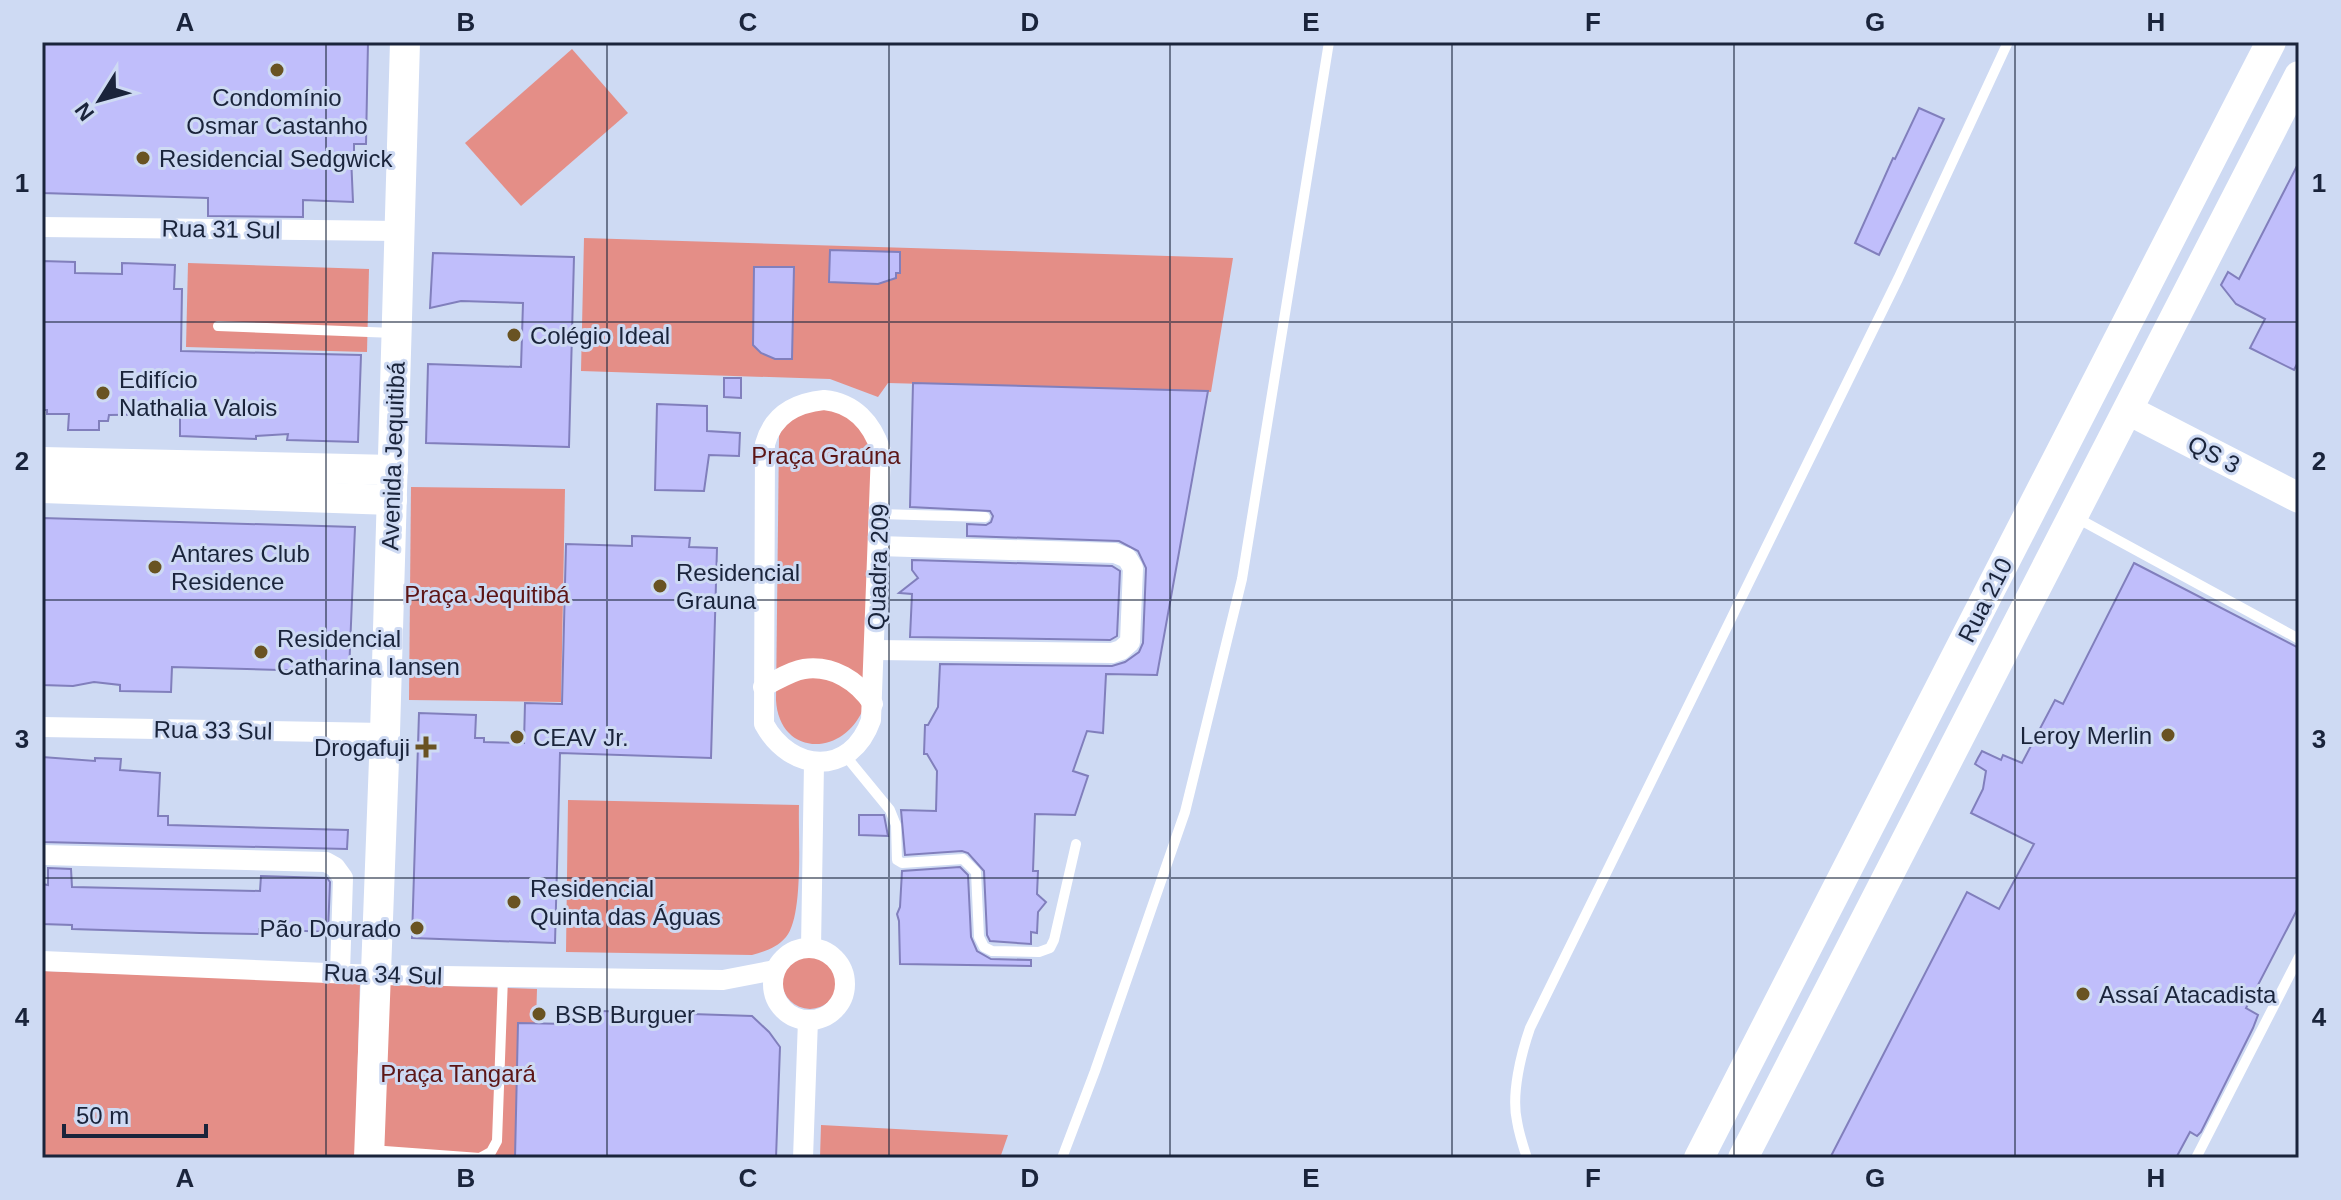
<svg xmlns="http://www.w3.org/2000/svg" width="2341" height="1200" viewBox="0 0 2341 1200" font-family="Helvetica,sans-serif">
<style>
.green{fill:#e48e87}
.building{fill:#c0befb;stroke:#817fbc;stroke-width:2}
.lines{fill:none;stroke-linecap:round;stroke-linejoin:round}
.lane{stroke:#fff;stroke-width:10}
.street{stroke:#fff;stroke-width:20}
.secondary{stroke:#fff;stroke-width:30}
.grid{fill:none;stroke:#1a243b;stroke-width:2;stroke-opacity:0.55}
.poi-dot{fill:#695322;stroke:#cedaf3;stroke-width:3}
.labels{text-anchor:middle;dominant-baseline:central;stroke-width:6;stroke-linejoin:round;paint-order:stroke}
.poi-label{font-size:24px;fill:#1a243b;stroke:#cedaf3;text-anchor:start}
.street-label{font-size:24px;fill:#1a243b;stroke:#cedaf3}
.park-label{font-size:24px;fill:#5c1515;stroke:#cedaf3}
.neatline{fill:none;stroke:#1a243b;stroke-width:3}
.grid-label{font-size:26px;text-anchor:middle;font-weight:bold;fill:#1a243b}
</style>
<rect width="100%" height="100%" fill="#cedaf3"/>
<g class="green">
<path d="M572 49 628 113 521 206 465 143Z"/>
<path d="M584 238 1233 258 1211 392 888 383 878 397 830 379 581 371Z"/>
<path d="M188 263 369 269 367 352 186 347Z"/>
<path d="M810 408H841L873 441 864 707C844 758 779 757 776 700L779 436 785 423Z"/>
<path d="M411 487 565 489 561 702 409 700Z"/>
<path d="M568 800 799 805C798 835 804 916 786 937 777 948 765 951 752 955L566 952Z"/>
<circle cx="810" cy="981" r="28"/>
<path d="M42 971 360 982 355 1158H42Z"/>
<path d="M384 984 537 989 532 1158H380Z"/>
<path d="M821 1125 1008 1135 1000 1158H820Z"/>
</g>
<g class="building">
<path d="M42 42H368L366 144H354V156H351L353 202 303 200V217L208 216V198L42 193Z"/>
<path d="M1919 108 1944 119 1879 255 1855 243 1893 158 1895 159Z"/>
<path d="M2299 162V360L2294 370 2250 348 2265 319 2236 304 2221 285 2228 272 2239 279Z"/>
<path d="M830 250 900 252V273H896V278L878 284 829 282Z"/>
<path d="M433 253 574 257 569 447 426 443 428 364 521 367 523 303 461 301 430 308Z"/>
<path d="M42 261 75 262V273L122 274V263L175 265 174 289H182L181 351 361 355 358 442 287 440 288 434 256 436V439L180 436V414L109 415 108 421H99V430H68L69 414H47V410H42Z"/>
<path d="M754 267H794L792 359H775L761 353 753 345Z"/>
<path d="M724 378H741V398L724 397Z"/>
<path d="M913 383 1208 391 1157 675 1106 674 1103 733 1087 731 1073 771 1088 776 1075 815 1035 814 1033 871H1038L1037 894 1046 902 1038 912 1037 933 1031 932V944L990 941 987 935 984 871 968 853 962 851 905 855 901 810 936 811 937 771 927 754H924L925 725H928L938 707 940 664 1112 666 1125 662 1139 652 1143 643 1146 568 1138 551 1119 541 967 536V524L986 525 991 522 993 516 990 511 910 507Z"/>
<path d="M657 404 707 406V431L740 433 739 456 709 455 704 491 655 490Z"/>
<path d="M42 518 355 527 349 672 172 667 171 692 120 691V685L94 682 73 686 42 685Z"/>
<path d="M632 536 690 538 689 547 717 548 711 758 560 753 555 943 412 938 419 713 476 715 475 738H484V742L524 743 525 703 562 704 566 544 632 546Z"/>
<path d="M912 560 1112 566 1120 571 1117 636 1110 640 910 637 912 594 899 593 918 578 912 570Z"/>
<path d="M2134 563 2299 648V906L2246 1008 2258 1015 2253 1028 2201 1132 2197 1136 2190 1132 2176 1158H1830L1967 892 1999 909 2034 844 1971 813 1983 789 1986 771 1975 764 1978 758 1982 751 2001 760 2003 755 2022 763 2055 700 2063 704Z"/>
<path d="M42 757 95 761V758L121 759 120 770 160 773 158 816H168V825L348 830 347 849 42 842Z"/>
<path d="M859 815H884L888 836 859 835Z"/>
<path d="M960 867 968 875 971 937 977 951 991 959 1031 960V966L900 964 899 921 897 914 900 907 902 871Z"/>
<path d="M48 868 71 869 72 887 260 891 261 876 327 878 330 882 328 932 259 929V934L200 933 72 929V925L42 924V884L48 885Z"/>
<path d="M570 1010 752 1016 769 1032 780 1047 776 1158H515L518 1023 569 1024Z"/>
</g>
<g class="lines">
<g class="lane">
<path d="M218 326 394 333"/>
<path d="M879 514 985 517"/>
<path d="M2077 518 2299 639"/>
<path d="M844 754 890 810 896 825 897 860 902 863 963 859 976 872 979 937 984 947 992 951 1039 952 1050 948 1054 940 1076 844"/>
<path d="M371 1150 480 1158 491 1152 497 1141 503 977"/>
<path d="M1062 1158 1095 1071 1185 812 1242 579 1329 42"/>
<path d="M1527 1158C1523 1146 1519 1134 1517 1121 1511 1094 1521 1054 1530 1028L1898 279 2008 42"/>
<path d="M2196 1158 2299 957"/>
</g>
<g class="street">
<path d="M42 227 399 231"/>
<path d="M824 400C854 403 872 423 881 451L871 720C851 777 791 773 764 724L765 444C773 415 795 403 824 400Z"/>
<path d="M875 650 1112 653 1121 650 1130 642 1133 568 1127 558 1115 553 878 546"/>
<path d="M763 687C776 681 790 671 804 669 833 665 858 681 873 704"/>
<path d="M42 727 385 733"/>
<path d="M42 855 326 862 335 867 343 878 340 973"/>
<path d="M811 948 814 763"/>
<circle cx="809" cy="984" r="36"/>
<path d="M42 961 376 975 723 980 775 970"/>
<path d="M803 1158 808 1020"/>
</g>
<g class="secondary">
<path d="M2128 410 2299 498"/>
<path d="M42 462 393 470"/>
<path d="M42 488 392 500"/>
<path d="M369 1158 385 733 405 42"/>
<path d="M1699 1158 2271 42"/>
<path d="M1743 1158 2299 76"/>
</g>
</g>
<path class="grid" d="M326 42V1158M607 42V1158M889 42V1158M1170 42V1158M1452 42V1158M1734 42V1158M2015 42V1158M42 322H2299M42 600H2299M42 878H2299"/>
<g class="poi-dot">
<circle cx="277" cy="70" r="8"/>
<circle cx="143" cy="158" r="8"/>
<circle cx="514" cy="335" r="8"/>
<circle cx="103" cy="393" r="8"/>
<circle cx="155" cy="567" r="8"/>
<circle cx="660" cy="586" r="8"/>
<circle cx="261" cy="652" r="8"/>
<circle cx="2168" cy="735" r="8"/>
<circle cx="517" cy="737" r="8"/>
<path d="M422 735h8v8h8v8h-8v8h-8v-8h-8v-8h8z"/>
<circle cx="514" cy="902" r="8"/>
<circle cx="417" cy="928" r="8"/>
<circle cx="2083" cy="994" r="8"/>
<circle cx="539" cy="1014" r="8"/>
</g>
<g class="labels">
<g class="poi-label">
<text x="277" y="97" text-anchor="middle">Condomínio<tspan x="277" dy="28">Osmar Castanho</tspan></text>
<text x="159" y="158">Residencial Sedgwick</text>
<text x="530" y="335">Colégio Ideal</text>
<text x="119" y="379">Edifício<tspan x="119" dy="28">Nathalia Valois</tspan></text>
<text x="171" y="553">Antares Club<tspan x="171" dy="28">Residence</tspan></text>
<text x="676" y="572">Residencial<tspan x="676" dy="28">Grauna</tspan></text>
<text x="277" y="638">Residencial<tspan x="277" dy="28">Catharina Iansen</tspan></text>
<text x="2152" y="735" text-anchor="end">Leroy Merlin</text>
<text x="533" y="737">CEAV Jr.</text>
<text x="410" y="747" text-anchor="end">Drogafuji</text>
<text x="530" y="888">Residencial<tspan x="530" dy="28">Quinta das Águas</tspan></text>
<text x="401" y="928" text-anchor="end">Pão Dourado</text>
<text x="2099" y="994">Assaí Atacadista</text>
<text x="555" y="1014">BSB Burguer</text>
</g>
<g class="street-label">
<text transform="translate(221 229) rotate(1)">Rua 31 Sul</text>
<text transform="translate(2214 454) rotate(27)">QS 3</text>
<text transform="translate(393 456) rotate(-88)">Avenida Jequitibá</text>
<text transform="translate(878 567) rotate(-88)">Quadra 209</text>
<text transform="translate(1985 600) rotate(-63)">Rua 210</text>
<text transform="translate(213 730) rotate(1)">Rua 33 Sul</text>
<text transform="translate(383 974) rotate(2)">Rua 34 Sul</text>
</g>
<g class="park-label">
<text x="826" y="455">Praça Graúna</text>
<text x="487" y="594">Praça Jequitibá</text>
<text x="458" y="1073">Praça Tangará</text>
</g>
</g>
<rect width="2341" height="1200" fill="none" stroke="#cedaf3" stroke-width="88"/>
<g transform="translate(100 100) rotate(233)" stroke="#cedaf3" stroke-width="6" paint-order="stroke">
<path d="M0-6L14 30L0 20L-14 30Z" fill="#1a243b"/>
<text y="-12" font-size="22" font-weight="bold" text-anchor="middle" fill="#1a243b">N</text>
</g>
<path d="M64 1124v12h142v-12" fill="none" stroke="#1a243b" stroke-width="4"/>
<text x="76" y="1124" font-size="24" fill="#1a243b" stroke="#cedaf3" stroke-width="6" paint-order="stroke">50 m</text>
<rect x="44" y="44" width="2253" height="1112" class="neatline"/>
<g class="grid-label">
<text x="185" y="31">A</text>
<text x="466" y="31">B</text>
<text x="748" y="31">C</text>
<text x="1030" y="31">D</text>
<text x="1311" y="31">E</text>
<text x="1593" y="31">F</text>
<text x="1875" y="31">G</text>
<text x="2156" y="31">H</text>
<text x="22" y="192">1</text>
<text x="2319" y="192">1</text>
<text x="22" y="470">2</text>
<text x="2319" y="470">2</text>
<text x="22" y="748">3</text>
<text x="2319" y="748">3</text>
<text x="22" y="1026">4</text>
<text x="2319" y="1026">4</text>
<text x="185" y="1187">A</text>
<text x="466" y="1187">B</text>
<text x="748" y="1187">C</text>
<text x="1030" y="1187">D</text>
<text x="1311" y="1187">E</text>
<text x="1593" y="1187">F</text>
<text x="1875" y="1187">G</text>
<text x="2156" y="1187">H</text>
</g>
</svg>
